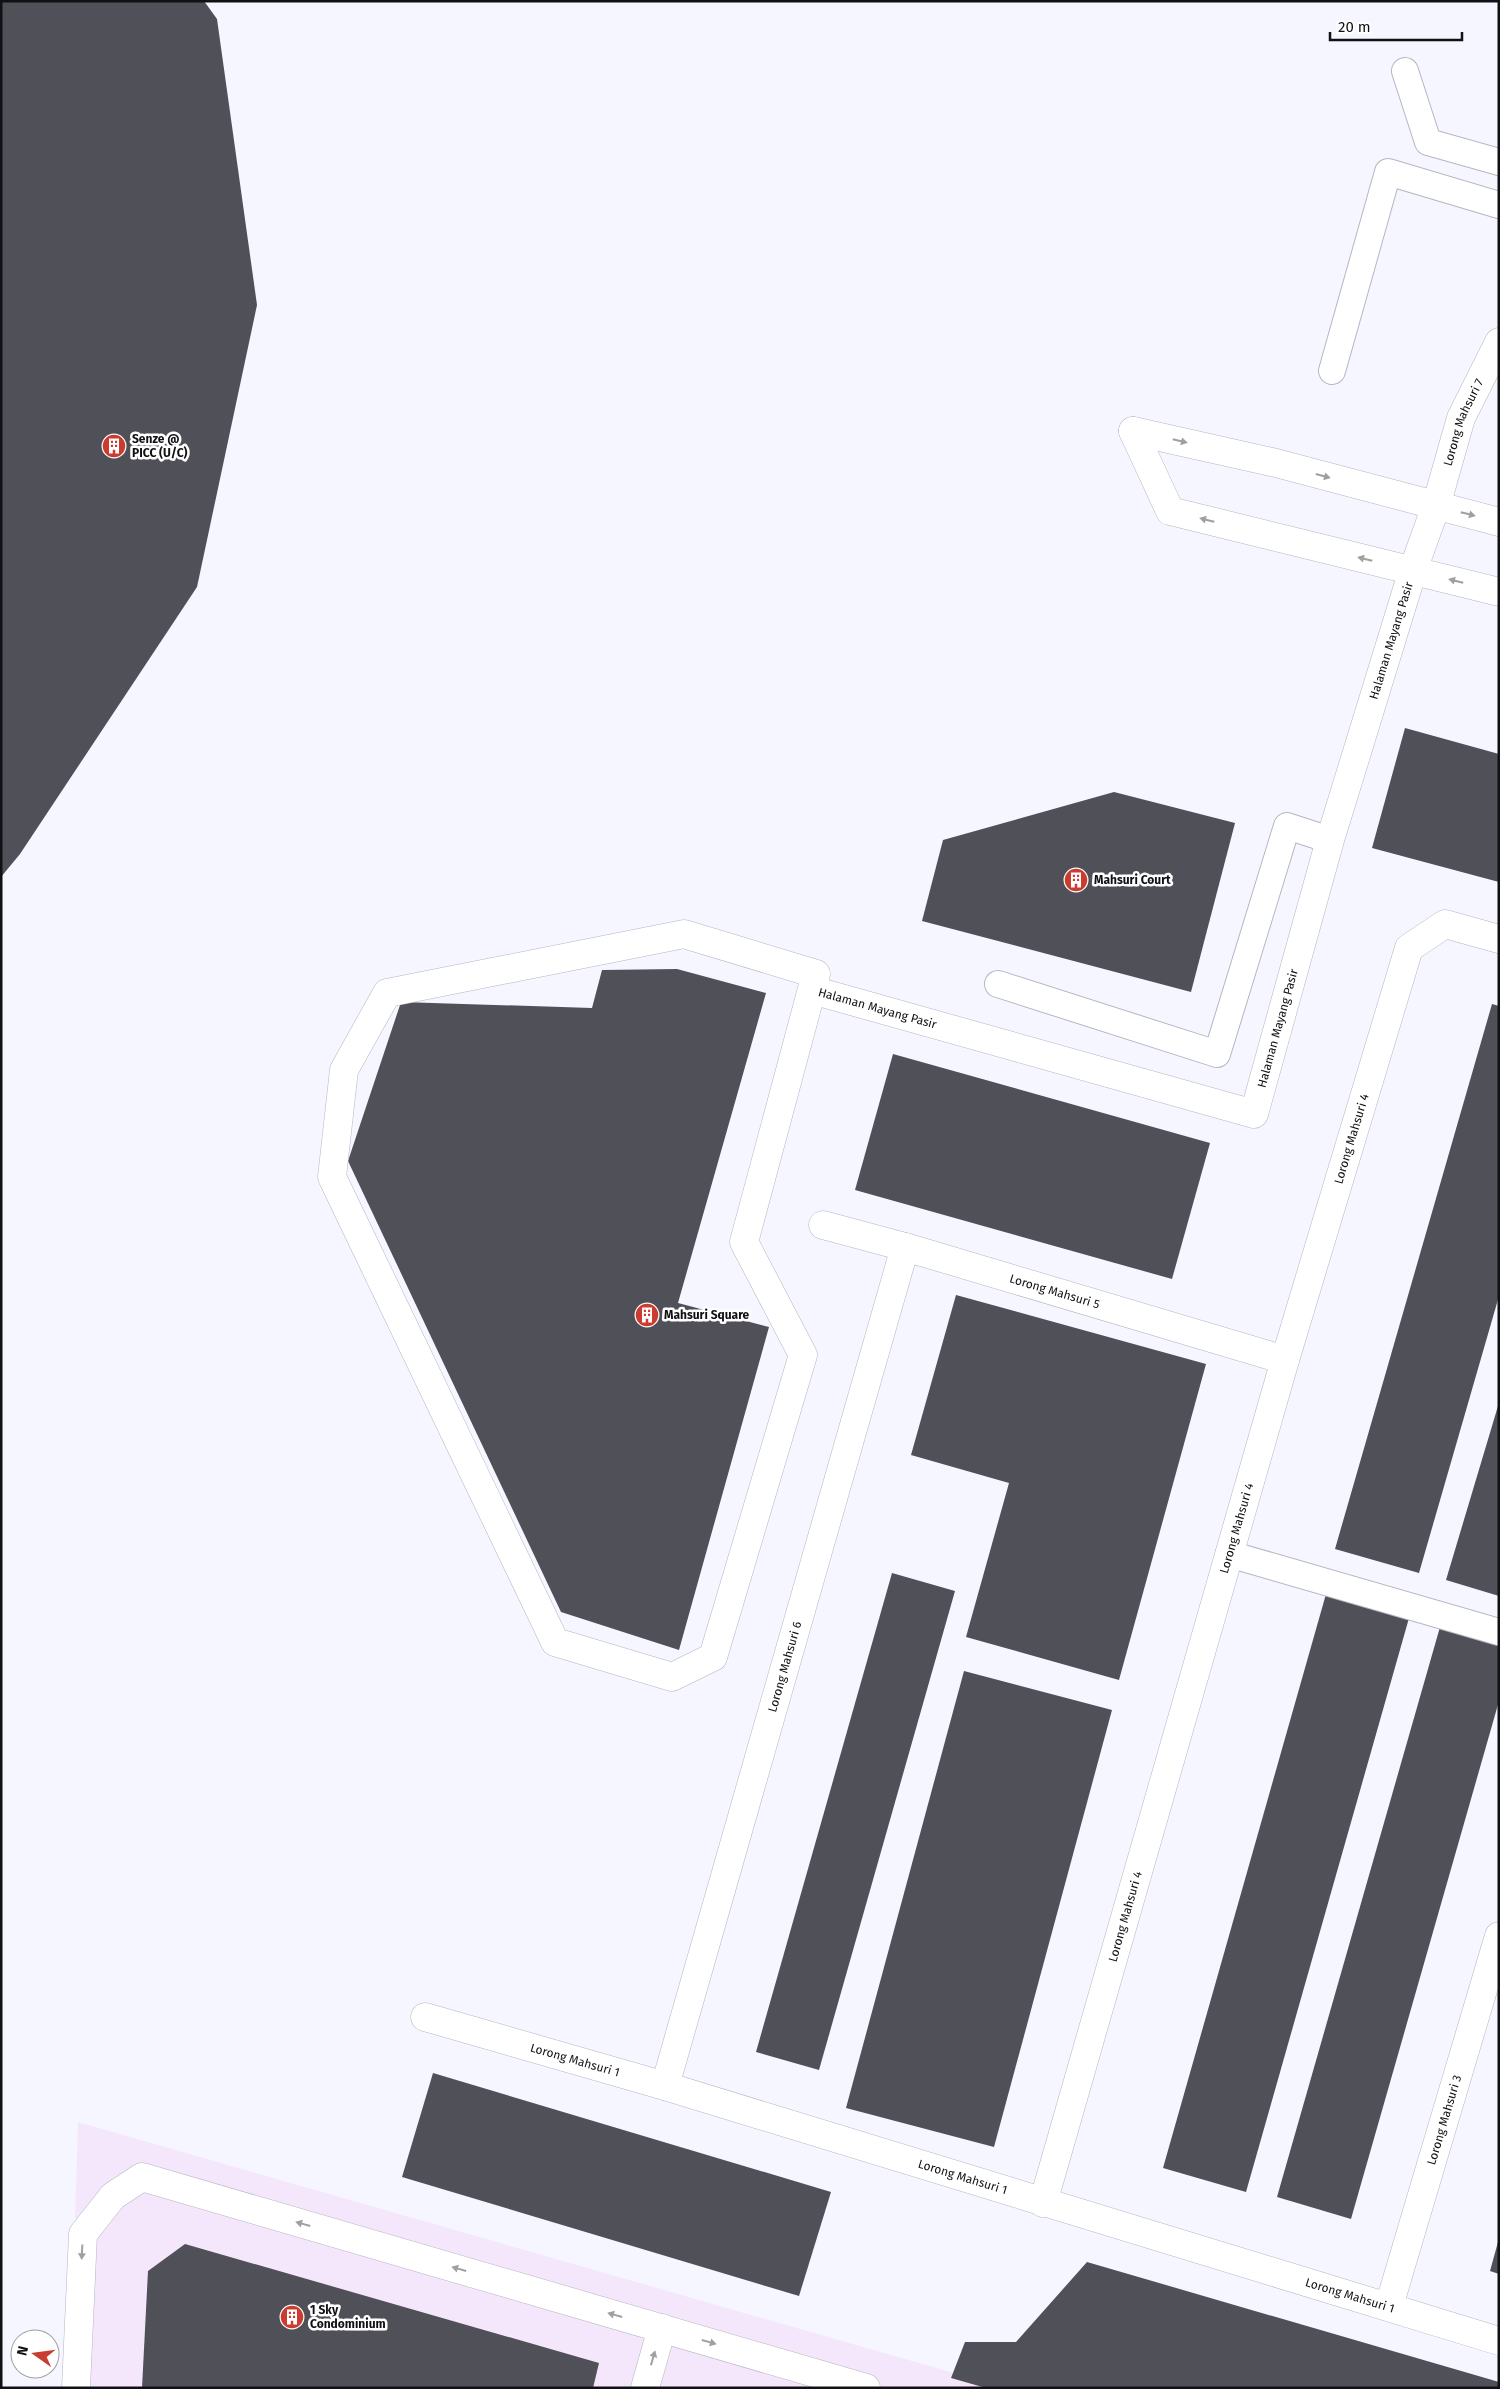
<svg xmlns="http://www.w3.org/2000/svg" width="1500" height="2389" viewBox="0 0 1500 2389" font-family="'Fira Sans',sans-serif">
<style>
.commercial{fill:#f5e7fb}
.building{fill:#505058}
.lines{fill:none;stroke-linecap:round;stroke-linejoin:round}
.lane-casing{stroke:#b5b6bf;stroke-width:28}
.street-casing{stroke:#b5b6bf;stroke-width:29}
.lane{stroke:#fff;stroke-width:26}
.street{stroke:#fff;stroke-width:28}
.oneway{fill:#a0a0a1}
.labels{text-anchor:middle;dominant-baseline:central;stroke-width:5;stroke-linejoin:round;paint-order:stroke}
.street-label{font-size:12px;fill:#111114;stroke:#fff}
.poi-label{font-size:12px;font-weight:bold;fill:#111114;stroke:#fff;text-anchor:start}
</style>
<rect width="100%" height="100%" fill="#f5f6ff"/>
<path class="commercial" d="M78 2122 1006 2388H70Z"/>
<g class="building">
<path d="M1 1H204L217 19 257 305 197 587 20 854 1 877Z"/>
<path d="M1405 728 1499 754V882L1372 848Z"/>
<path d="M1114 792 1235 823 1191 992 922 921 943 840Z"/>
<path d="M677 969 766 993 678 1303 769 1327 679 1650 561 1612 348 1161 401 1002 592 1008 602 970Z"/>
<path d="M1492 1004 1499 1006V1296L1419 1573 1335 1549Z"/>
<path d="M893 1054 1210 1143 1172 1279 855 1190Z"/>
<path d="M956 1295 1206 1364 1119 1680 966 1637 1009 1483 911 1455Z"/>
<path d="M1498 1406H1499V1596L1446 1580Z"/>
<path d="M892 1573 955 1591 819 2070 756 2052Z"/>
<path d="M1328 1587 1411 1611 1246 2192 1163 2168Z"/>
<path d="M1442 1620 1499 1637V1701L1351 2219 1277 2197Z"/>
<path d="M964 1671 1112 1710 994 2147 846 2108Z"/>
<path d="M433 2073 831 2192 799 2296 402 2177Z"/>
<path d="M1498 2242H1499V2274L1490 2271Z"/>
<path d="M185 2244 599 2363 593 2388H142L148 2271Z"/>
<path d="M1087 2262 1499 2382V2388H986L951 2378 965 2342H1016Z"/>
</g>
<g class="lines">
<g class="lane-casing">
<g id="lane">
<path d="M1405 71 1428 142 1499 162"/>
<path d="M1332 371 1388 172 1499 205"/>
<path d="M998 984 1217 1054 1287 826 1330 840"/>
<path d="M1229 1554 1499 1632"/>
</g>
</g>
<g class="street-casing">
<g id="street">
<path d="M1133 431 1170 511 1499 592"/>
<path d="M1133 431 1276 463 1499 522"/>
<path d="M684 934 816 974 744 1242 803 1355 713 1657 672 1677 555 1642 332 1177 344 1070 387 993Z"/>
<path id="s1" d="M812 990 1254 1114 1330 840 1413 570 1436 506 1461 418 1499 342"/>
<path id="s2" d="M823 1225 905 1247 1285 1360"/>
<path id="s3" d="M425 2017 665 2086 1499 2341"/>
<path id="s4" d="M665 2086 905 1247"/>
<path id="s5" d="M1043 2203 1285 1360 1409 948 1445 924 1499 939"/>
<path id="s6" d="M1389 2306 1499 1936"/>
<path d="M76 2388 83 2234 113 2196 142 2177 866 2388"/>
<path d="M645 2388 662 2328"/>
</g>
</g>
<use href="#lane" class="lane"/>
<use href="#street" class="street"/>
</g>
<defs><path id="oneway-solid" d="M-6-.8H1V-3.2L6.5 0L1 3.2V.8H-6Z" transform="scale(1.25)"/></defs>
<g class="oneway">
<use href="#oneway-solid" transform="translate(1180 441) rotate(13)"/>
<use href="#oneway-solid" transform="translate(1323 476) rotate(15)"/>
<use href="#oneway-solid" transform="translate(1468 514) rotate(14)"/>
<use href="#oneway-solid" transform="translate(1207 520) rotate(-166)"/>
<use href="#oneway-solid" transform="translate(1365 559) rotate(-166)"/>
<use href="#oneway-solid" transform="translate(1456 581) rotate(-166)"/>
<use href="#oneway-solid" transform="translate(303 2224) rotate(-164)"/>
<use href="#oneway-solid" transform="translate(82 2252) rotate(93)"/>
<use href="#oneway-solid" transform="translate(459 2269) rotate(-164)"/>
<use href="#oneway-solid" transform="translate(615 2315) rotate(-164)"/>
<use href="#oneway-solid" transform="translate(709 2342) rotate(16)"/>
<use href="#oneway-solid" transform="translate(653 2358) rotate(-74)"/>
</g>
<defs>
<g id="building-disc" transform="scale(1.25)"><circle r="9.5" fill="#c93c2f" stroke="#fff"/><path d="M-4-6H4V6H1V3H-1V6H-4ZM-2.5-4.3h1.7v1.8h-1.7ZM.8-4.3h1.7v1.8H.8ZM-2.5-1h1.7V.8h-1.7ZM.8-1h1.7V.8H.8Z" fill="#fff"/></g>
</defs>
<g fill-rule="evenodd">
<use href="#building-disc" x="114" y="446"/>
<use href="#building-disc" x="1076" y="880"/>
<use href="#building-disc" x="647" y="1315"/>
<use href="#building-disc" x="292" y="2317"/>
</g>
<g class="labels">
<g class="street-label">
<text stroke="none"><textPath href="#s1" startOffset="1182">Lorong Mahsuri 7</textPath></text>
<text stroke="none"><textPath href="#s1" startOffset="952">Halaman Mayang Pasir</textPath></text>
<text stroke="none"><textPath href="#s1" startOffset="68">Halaman Mayang Pasir</textPath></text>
<text stroke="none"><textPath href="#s1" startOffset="548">Halaman Mayang Pasir</textPath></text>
<text stroke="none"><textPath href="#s5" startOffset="1108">Lorong Mahsuri 4</textPath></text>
<text stroke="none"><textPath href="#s2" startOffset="241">Lorong Mahsuri 5</textPath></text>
<text stroke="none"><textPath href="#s5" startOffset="702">Lorong Mahsuri 4</textPath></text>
<text stroke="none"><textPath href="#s4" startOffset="436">Lorong Mahsuri 6</textPath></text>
<text stroke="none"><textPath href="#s5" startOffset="298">Lorong Mahsuri 4</textPath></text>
<text stroke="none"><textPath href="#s3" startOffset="156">Lorong Mahsuri 1</textPath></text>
<text stroke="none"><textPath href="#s6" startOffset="194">Lorong Mahsuri 3</textPath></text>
<text stroke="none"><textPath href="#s3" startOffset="561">Lorong Mahsuri 1</textPath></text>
<text stroke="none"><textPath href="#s3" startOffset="966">Lorong Mahsuri 1</textPath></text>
</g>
<g class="poi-label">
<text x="132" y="439">Senze @<tspan x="132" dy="14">PICC (U/C)</tspan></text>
<text x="1094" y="880">Mahsuri Court</text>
<text x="664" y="1315">Mahsuri Square</text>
<text x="310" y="2310">1 Sky<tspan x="310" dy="14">Condominium</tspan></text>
</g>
</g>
<rect width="1500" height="2389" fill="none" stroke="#111114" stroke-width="5"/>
<g transform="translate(35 2354) rotate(284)"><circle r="24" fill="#ffffff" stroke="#a0a0a1"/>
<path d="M0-4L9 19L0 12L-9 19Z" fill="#c93c2f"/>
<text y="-8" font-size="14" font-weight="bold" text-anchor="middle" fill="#111114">N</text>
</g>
<path d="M1330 32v8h132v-8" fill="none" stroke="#111114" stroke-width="2.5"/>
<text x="1338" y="32" font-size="15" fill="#111114" stroke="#ffffff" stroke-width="4" paint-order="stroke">20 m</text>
</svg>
